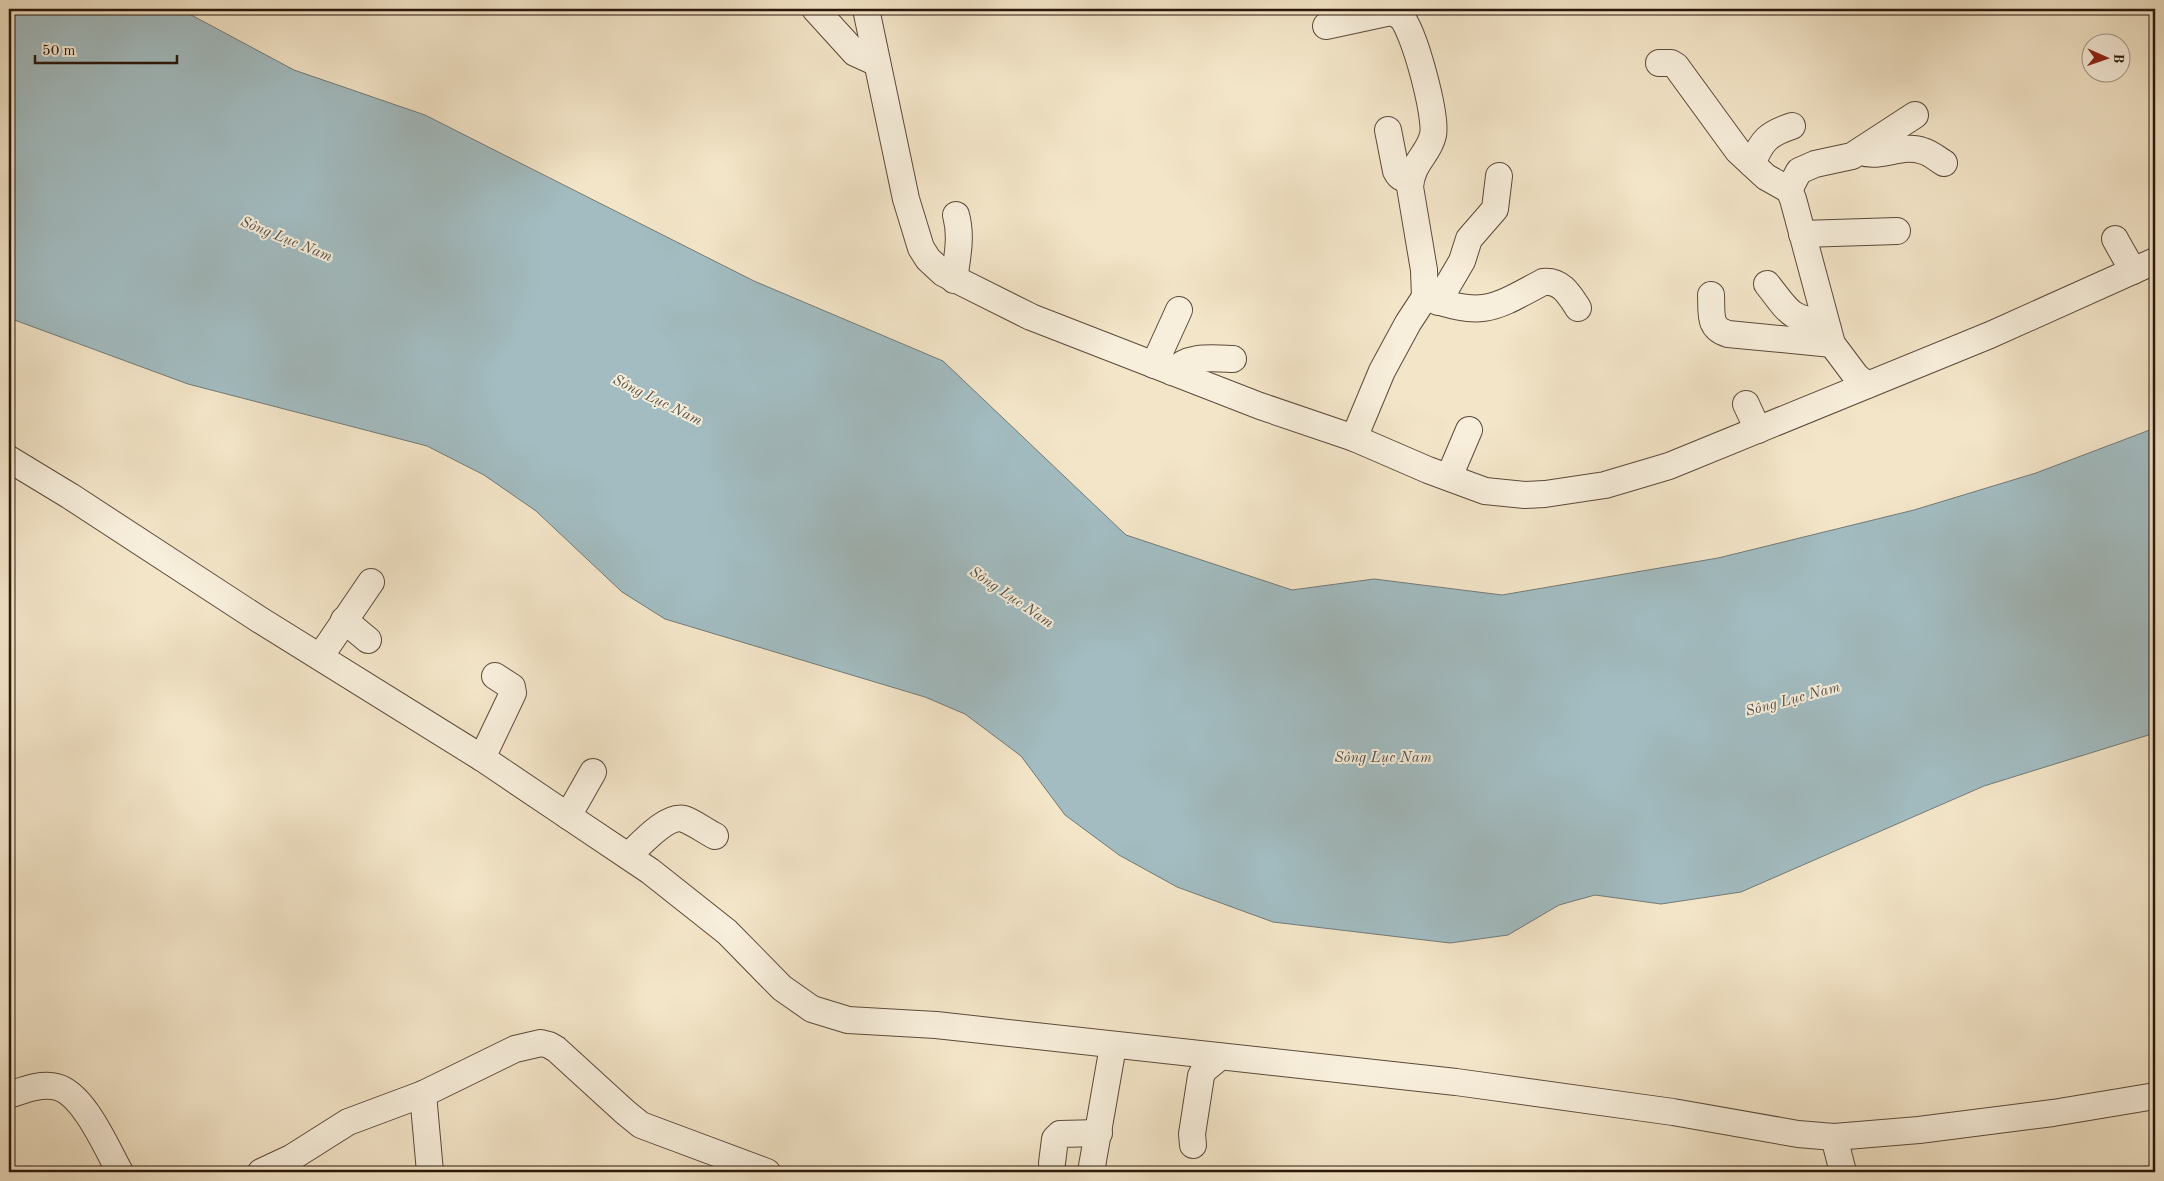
<svg xmlns="http://www.w3.org/2000/svg" width="2164" height="1181" viewBox="0 0 2164 1181" font-family="'Old Standard TT',serif">
<style>
.water{fill:#a2bcc1;stroke:#727a78}
.lines{fill:none;stroke-linecap:round;stroke-linejoin:round}
.minor-casing{stroke:#5c4a3a;stroke-width:28}
.minor{stroke:#f7eedb;stroke-width:26}
.labels{text-anchor:middle;dominant-baseline:central;stroke-width:4;stroke-linejoin:round;paint-order:stroke}
.water-label{font-size:15px;font-style:italic;fill:#54514b;stroke:#f7eedb}
</style>
<rect width="100%" height="100%" fill="#f3e5c8"/>
<filter id="stains"><feTurbulence type="fractalNoise" baseFrequency=".004" numOctaves="4"/><feColorMatrix values="0 0 0 0 .2 0 0 0 0 .09 0 0 0 0 .02 0 0 0 .5 -.17"/></filter>
<radialGradient id="worn" r=".72"><stop offset=".6" stop-color="#630" stop-opacity="0"/><stop offset="1" stop-color="#630" stop-opacity=".3"/></radialGradient>
<path class="water" d="M9 9H180L294 70 425 115 754 281 943 361 1126 535 1292 590 1374 579 1502 595 1718 558 1914 510 2036 473 2155 428V733L1984 786 1741 892 1661 904 1595 895 1559 905 1508 935 1450 943 1273 922 1177 887 1119 855 1065 815 1021 756 965 714 925 697 665 619 622 592 536 511 484 475 427 446 188 384 9 318Z"/>
<g class="lines">
<g class="minor-casing">
<g id="minor">
<path d="M815 9 855 53 877 63"/>
<path d="M866 9 906 199 921 248 928 259 943 273 1031 317 1260 406 1354 438 1428 470 1485 491 1525 495 1545 494 1605 485 1669 466 1990 335 2155 261"/>
<path d="M1326 26 1391 12C1394 13 1398 15 1401 17 1414 30 1437 116 1433 135 1429 154 1412 162 1410 187L1424 270 1425 297"/>
<path d="M1659 63H1671L1676 66 1738 151 1766 177 1789 190 1793 199 1832 344 1856 376 1867 385"/>
<path d="M1388 130 1396 171C1400 179 1403 179 1411 177"/>
<path d="M1861 152C1882 159 1902 143 1923 151 1931 153 1937 159 1944 163"/>
<path d="M1752 164C1762 140 1768 134 1792 126"/>
<path d="M1789 190 1799 171 1815 164 1852 156 1915 115"/>
<path d="M1802 234 1897 231"/>
<path d="M2115 239 2133 271"/>
<path d="M954 280C957 258 962 237 956 215"/>
<path d="M1767 284C1788 310 1789 320 1825 322"/>
<path d="M1711 295C1712 314 1708 328 1728 334L1832 344"/>
<path d="M1438 302 1462 261 1469 239 1495 209 1499 176"/>
<path d="M1154 365 1179 310"/>
<path d="M1172 372C1188 355 1211 358 1233 359"/>
<path d="M1746 404 1758 430"/>
<path d="M1354 438 1382 371 1408 323 1425 297C1483 317 1491 310 1543 282 1561 280 1569 294 1578 308"/>
<path d="M9 459 70 496 260 620 482 758 568 816 650 871 727 932 782 988 812 1009 848 1020 936 1025 1456 1082 1673 1112 1798 1134 1834 1137 1919 1130 2053 1113 2155 1096"/>
<path d="M1449 477 1469 430"/>
<path d="M344 620 368 640"/>
<path d="M320 657 371 582"/>
<path d="M482 758 513 693 512 687 495 676"/>
<path d="M568 816 593 772"/>
<path d="M628 856C640 845 667 814 684 819 695 823 705 831 715 836"/>
<path d="M423 1094 430 1172"/>
<path d="M9 1095C24 1090 41 1083 57 1087 84 1094 107 1149 120 1172"/>
<path d="M1834 1137 1843 1172"/>
<path d="M1193 1145 1192 1134 1201 1076 1204 1070 1220 1057"/>
<path d="M1052 1163 1055 1139 1060 1134 1099 1133"/>
<path d="M261 1172 291 1158 348 1122 423 1094 515 1049 541 1043 549 1045 556 1049 625 1112 641 1125 767 1172"/>
<path d="M1091 1172 1113 1046"/>
</g>
</g>
<use href="#minor" class="minor"/>
</g>
<g class="labels">
<g class="water-label">
<text transform="translate(286 240) rotate(22)">Sông Lục Nam</text>
<text transform="translate(657 401) rotate(26)">Sông Lục Nam</text>
<text transform="translate(1011 598) rotate(34)">Sông Lục Nam</text>
<text transform="translate(1793 700) rotate(-15)">Sông Lục Nam</text>
<text x="1383" y="758">Sông Lục Nam</text>
</g>
</g>
<rect width="2164" height="1181" fill="none" stroke="#f3e5c8" stroke-width="30"/>
<rect x="10" y="10" width="2144" height="1161" fill="none" stroke="#2a170b" stroke-width="2.5"/>
<rect x="15" y="15" width="2134" height="1151" fill="none" stroke="#2a170b"/>
<g transform="translate(2106 58) rotate(92)"><circle r="24" fill="#f7eedb" stroke="#a59888"/>
<path d="M0-4L9 19L0 12L-9 19Z" fill="#8f2418"/>
<text y="-8" font-size="14" font-weight="bold" text-anchor="middle" fill="#2a170b">B</text>
</g>
<path d="M35 55v8h142v-8" fill="none" stroke="#2a170b" stroke-width="2.5"/>
<text x="42" y="55" font-size="15" fill="#2a170b" stroke="#f7eedb" stroke-width="4" paint-order="stroke">50 m</text>
<rect width="100%" height="100%" filter="url(#stains)"/>
<rect width="100%" height="100%" fill="url(#worn)"/>
</svg>
